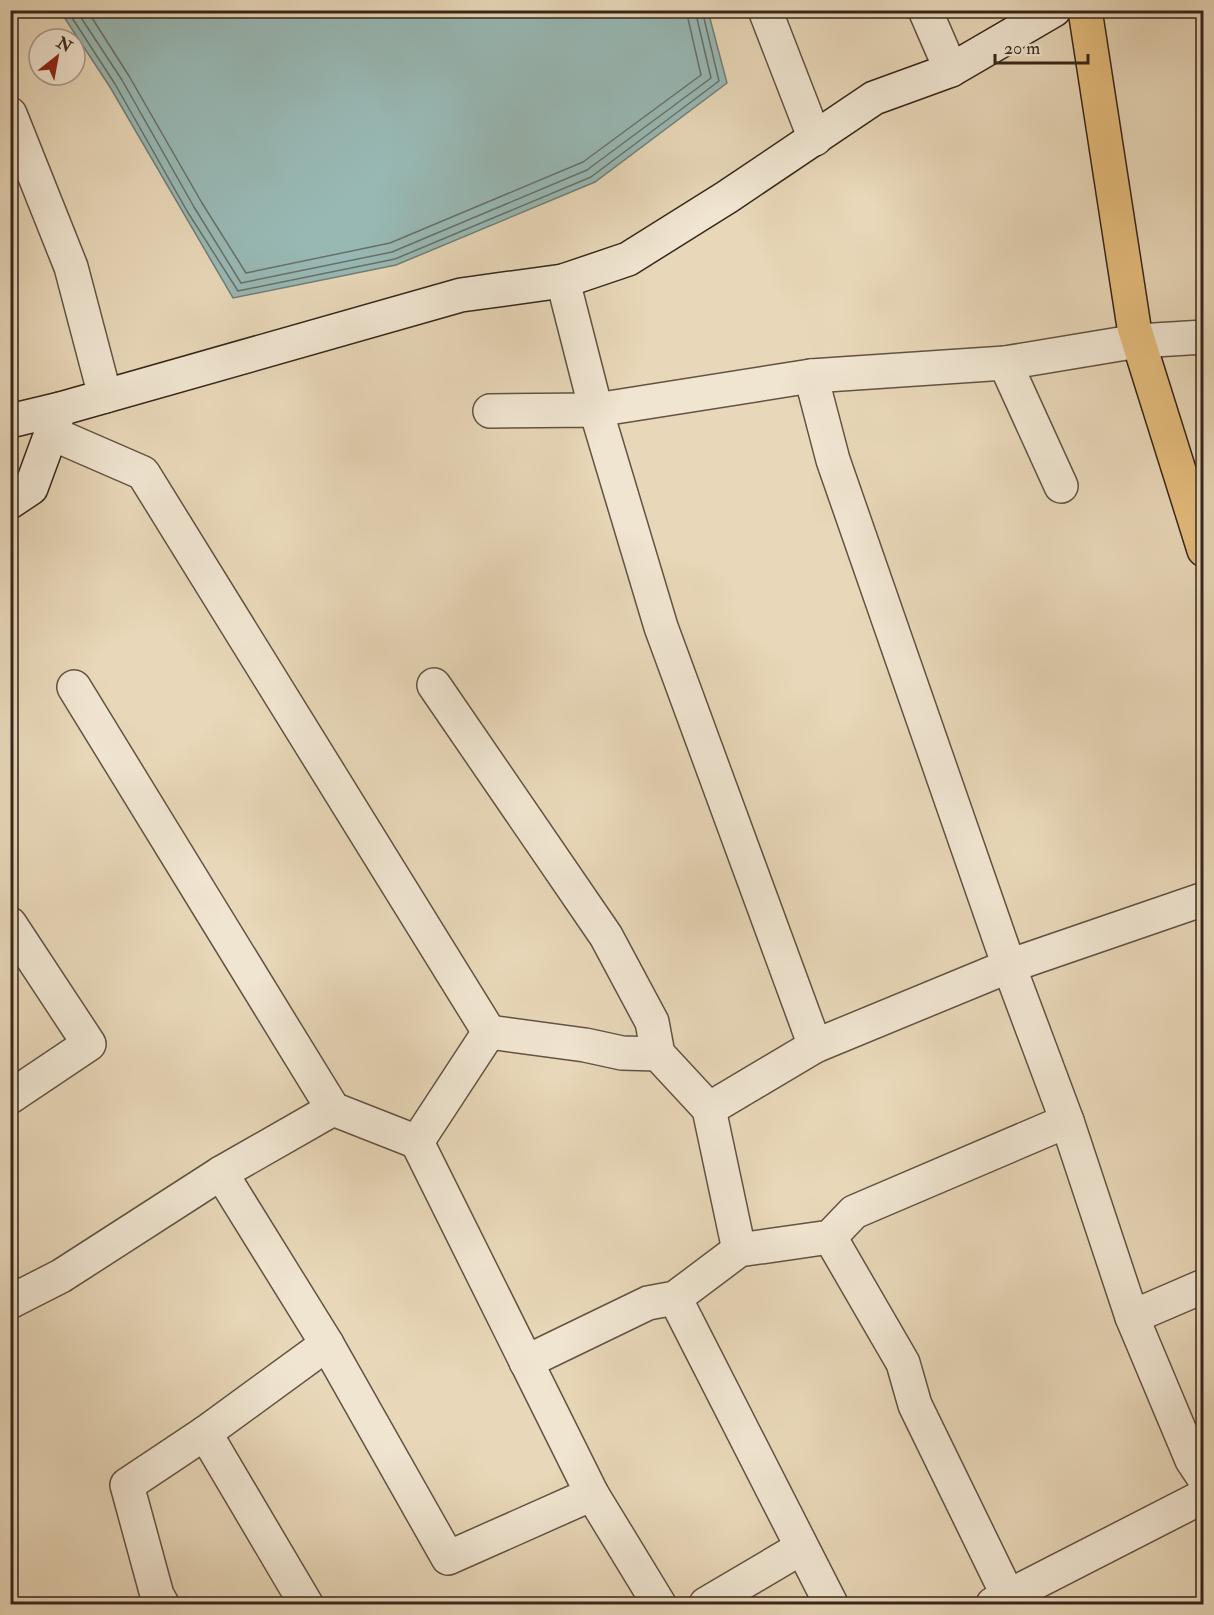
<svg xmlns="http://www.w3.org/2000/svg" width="1214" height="1615" viewBox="0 0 1214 1615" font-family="'IM FELL Double Pica',serif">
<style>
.water{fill:#98b8b4;stroke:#717e77;stroke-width:1.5}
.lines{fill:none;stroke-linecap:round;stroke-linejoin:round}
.shore{stroke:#677068;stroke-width:1.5}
.street-casing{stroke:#625342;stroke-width:36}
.secondary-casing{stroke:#36271b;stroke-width:36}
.primary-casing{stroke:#36271b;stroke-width:36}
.street{stroke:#f0e5d1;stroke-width:33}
.secondary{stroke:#f0e5d1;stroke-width:33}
.primary{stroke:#e4bc7c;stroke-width:33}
</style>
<rect width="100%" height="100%" fill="#e8d7b8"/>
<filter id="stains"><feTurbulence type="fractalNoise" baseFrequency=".00333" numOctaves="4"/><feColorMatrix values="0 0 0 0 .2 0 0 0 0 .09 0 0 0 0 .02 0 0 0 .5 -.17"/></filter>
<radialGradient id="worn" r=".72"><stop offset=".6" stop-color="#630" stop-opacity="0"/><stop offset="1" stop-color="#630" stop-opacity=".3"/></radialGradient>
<path class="water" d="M60 11H708L727 83 595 182 396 265 233 298 110 87Z"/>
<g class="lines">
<g class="shore">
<path d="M67 10 115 84 187 211 238 291 395 259 591 177 719 81 702 10"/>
<path d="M76 10 122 80 194 207 241 283 392 252 587 170 711 78 695 10"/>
<path d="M87 10 129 76 202 203 246 273 390 243 583 162 701 75 686 10"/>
</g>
<g class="street-casing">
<g id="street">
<path d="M765 10 815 139"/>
<path d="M925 10 951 70"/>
<path d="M10 114 71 267 105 396"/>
<path d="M563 281 596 410 811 376 1005 363 1138 341 1204 337"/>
<path d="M1005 363 1061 486"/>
<path d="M811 376 833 460 1009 966 1067 1121 1132 1317 1192 1460 1204 1478"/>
<path d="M490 411 596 410 661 627 815 1046"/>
<path d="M51 433 143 473 489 1032"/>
<path d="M434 685 606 936 652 1022 658 1054 709 1109 739 1250"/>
<path d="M74 687 333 1109 417 1142 592 1494 659 1604"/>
<path d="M10 924 89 1044 10 1097"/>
<path d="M489 1032 585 1045 622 1053 658 1054"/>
<path d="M709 1109 815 1046 1009 966 1204 899"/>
<path d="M417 1142 489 1032"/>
<path d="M221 1173 327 1344 448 1558 592 1494"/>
<path d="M830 1237 903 1363 915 1405 1012 1604"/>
<path d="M675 1298 831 1604"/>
<path d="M10 1302 61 1276 221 1173 333 1109"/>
<path d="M1132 1317 1204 1286"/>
<path d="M526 1362 648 1303 675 1298 739 1250 830 1237 854 1212 1067 1121"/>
<path d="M205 1433 306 1604"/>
<path d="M162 1604 157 1595 127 1485 205 1433 327 1344"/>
<path d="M706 1604 801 1548"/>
<path d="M993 1604 1204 1496"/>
</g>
</g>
<g class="secondary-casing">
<g id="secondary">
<path d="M10 421 60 409"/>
<path d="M10 502 31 488 60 409 461 295 563 281 628 259 727 197 874 98 951 70 1054 10"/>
</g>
</g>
<g class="primary-casing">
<path id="primary" d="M1085 10 1134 327 1204 550"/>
</g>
<use href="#street" class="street"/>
<use href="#secondary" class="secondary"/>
<use href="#primary" class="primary"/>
</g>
<rect width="1214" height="1615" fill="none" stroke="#e8d7b8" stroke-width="36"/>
<rect x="12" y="12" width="1190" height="1591" fill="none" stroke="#36271b" stroke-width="3"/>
<rect x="18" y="18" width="1178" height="1579" fill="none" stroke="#36271b" stroke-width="1.5"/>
<g transform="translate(57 57) rotate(31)"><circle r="28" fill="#f0e5d1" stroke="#a69988" stroke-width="1.5"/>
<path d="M0-4.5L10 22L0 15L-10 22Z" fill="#8f2418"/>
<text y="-9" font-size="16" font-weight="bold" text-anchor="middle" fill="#36271b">N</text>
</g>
<path d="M995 54v9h93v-9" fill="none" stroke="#36271b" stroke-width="3"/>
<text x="1004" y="54" font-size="18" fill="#36271b" stroke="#f0e5d1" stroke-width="4.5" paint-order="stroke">20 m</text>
<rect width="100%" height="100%" filter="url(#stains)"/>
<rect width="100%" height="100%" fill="url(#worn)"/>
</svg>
